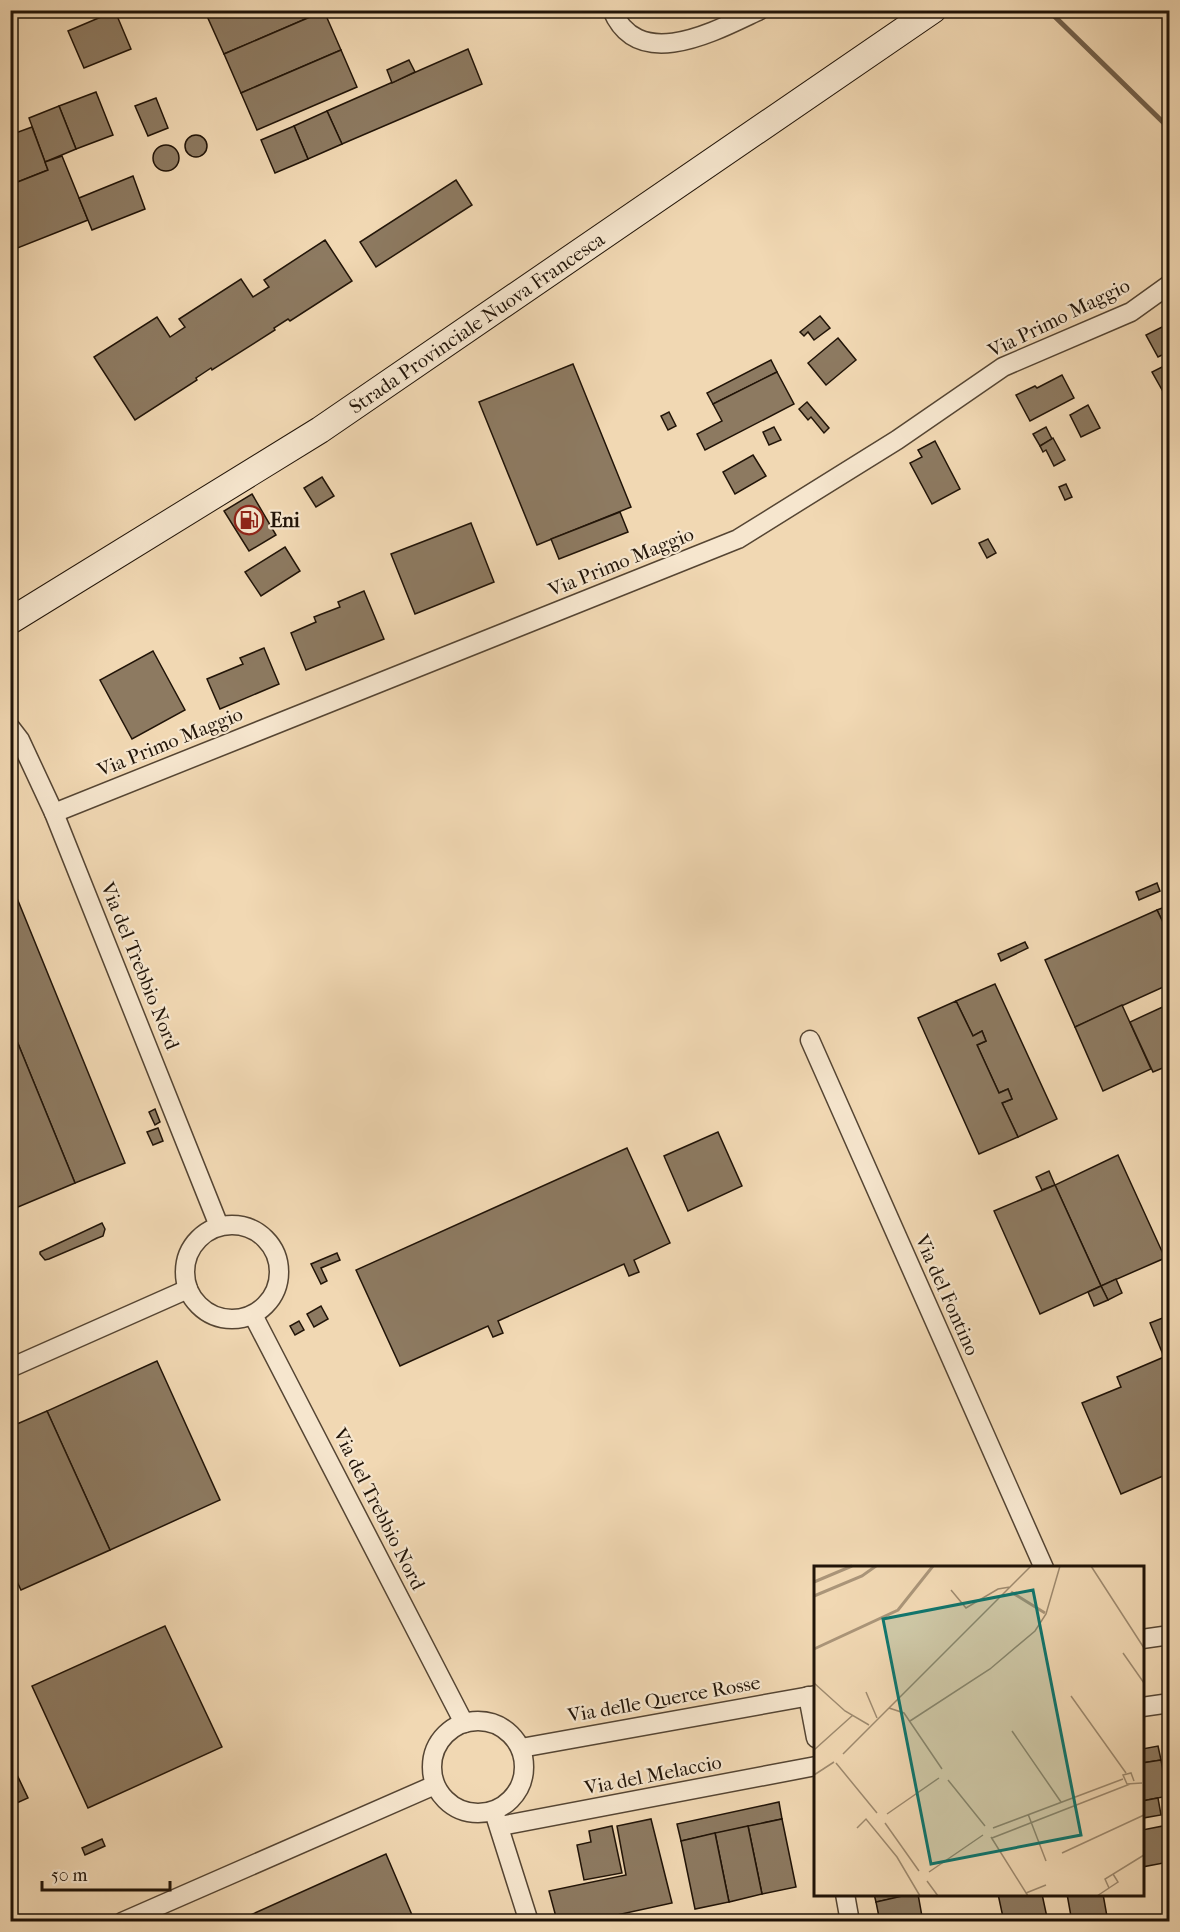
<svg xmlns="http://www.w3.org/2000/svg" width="1180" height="1932" viewBox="0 0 1180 1932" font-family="'IM FELL French Canon',serif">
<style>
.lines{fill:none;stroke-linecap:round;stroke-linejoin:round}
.stream{stroke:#73614c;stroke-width:5}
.building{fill:#8d7a61;stroke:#211408;stroke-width:1.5}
.street-casing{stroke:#554533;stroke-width:21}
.secondary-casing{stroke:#211408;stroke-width:28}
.street{stroke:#f6e6ce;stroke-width:18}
.secondary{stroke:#f6e6ce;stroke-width:26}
.labels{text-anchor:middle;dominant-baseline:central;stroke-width:4.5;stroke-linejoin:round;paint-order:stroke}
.street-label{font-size:20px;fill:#211408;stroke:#f6e6ce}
.poi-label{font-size:20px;font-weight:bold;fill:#211408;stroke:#f6e6ce;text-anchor:start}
.inset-river{fill:none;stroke:#aa9579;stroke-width:3}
.inset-road{fill:none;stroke:#9e8a6f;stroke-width:1.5}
.view{fill:#0f766e;fill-opacity:0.15;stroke:#0f766e;stroke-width:3}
.inset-edge{fill:none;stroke:#211408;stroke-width:3}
</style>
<rect width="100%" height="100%" fill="#f1d8b3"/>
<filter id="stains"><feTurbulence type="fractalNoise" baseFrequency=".00333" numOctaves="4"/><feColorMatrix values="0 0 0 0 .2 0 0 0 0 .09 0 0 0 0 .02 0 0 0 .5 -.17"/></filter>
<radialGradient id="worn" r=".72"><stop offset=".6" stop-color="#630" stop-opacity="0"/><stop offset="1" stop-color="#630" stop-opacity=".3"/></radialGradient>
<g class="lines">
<path class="stream" d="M1048 10 1170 129"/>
</g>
<g class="building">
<path d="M219 10H323L324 11 224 54 207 16Z"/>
<path d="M115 11 131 49 84 68 68 31Z"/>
<path d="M324 11 341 50 241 93 224 54Z"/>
<path d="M468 49 482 84 342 144 327 111Z"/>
<path d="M341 50 357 87 257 130 241 93Z"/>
<path d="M409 60 415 72 392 83 387 70Z"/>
<path d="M96 92 113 135 76 149 59 106Z"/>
<path d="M156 98 168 128 148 136 135 106Z"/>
<path d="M59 106 76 149 45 162 29 118Z"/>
<path d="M327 111 342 144 308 159 294 126Z"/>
<path d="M294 126 308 159 275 173 261 140Z"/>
<path d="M32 127 48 170 10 185V135Z"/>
<circle cx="196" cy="146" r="11"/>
<circle cx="166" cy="158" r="13"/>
<path d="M62 156 88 220 10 251V185L48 170 45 162Z"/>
<path d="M133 176 145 209 92 230 79 198Z"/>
<path d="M456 180 472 205 376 267 360 242Z"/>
<path d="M325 240 352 281 290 321 288 319 274 328 275 330 212 370 211 368 196 378 197 380 135 420 94 357 157 317 170 337 185 327 179 319 241 279 253 297 269 287 264 280Z"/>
<path d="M820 316 830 328 814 340 808 332 804 336 800 332Z"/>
<path d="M1170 323V351L1158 357 1146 335Z"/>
<path d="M838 338 856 360 826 385 808 363Z"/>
<path d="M771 360 777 372 713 404 707 393Z"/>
<path d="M1170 363V404L1152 372Z"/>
<path d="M573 364 631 507 537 545 479 402Z"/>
<path d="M777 372 794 404 705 450 697 434 722 421 713 404Z"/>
<path d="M1062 375 1074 398 1030 421 1016 395 1035 386 1037 388Z"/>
<path d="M807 402 829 428 824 433 811 417 808 420 799 409Z"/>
<path d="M1088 405 1100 428 1081 437 1070 415Z"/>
<path d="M669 412 676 426 668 430 661 416Z"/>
<path d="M774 427 781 440 769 445 763 432Z"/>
<path d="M1046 427 1052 439 1040 446 1033 434Z"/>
<path d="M1053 438 1065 460 1054 466 1046 450 1043 452 1040 446Z"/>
<path d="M935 441 960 489 932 504 910 463 922 457 918 450Z"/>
<path d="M753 455 766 476 735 494 723 472Z"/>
<path d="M322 477 334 496 316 507 304 488Z"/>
<path d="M1066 484 1072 497 1065 500 1059 487Z"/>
<path d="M252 494 276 535 249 551 224 511Z"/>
<path d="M620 512 628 532 559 559 551 539Z"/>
<path d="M471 523 494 582 415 614 391 554Z"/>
<path d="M988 539 996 553 987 558 979 543Z"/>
<path d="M285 547 300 571 261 596 245 572Z"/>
<path d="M364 591 384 639 306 670 291 633 316 622 314 617 340 607 338 602Z"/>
<path d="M264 648 279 684 220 709 207 679 243 664 240 658Z"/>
<path d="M153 651 185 710 132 739 100 680Z"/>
<path d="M10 881 125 1163 75 1183 10 1024Z"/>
<path d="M1157 883 1160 891 1139 900 1136 892Z"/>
<path d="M1170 905V937L1157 910Z"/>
<path d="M1157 910 1170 937V984L1075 1027 1045 960Z"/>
<path d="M1025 942 1028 948 1001 961 998 954Z"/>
<path d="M995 984 1057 1119 1018 1137 1002 1103 1012 1099 1008 1089 999 1093 977 1045 986 1041 982 1031 973 1036 956 1001Z"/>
<path d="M956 1001 973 1036 982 1031 986 1041 977 1045 999 1093 1008 1089 1012 1099 1002 1103 1018 1137 979 1154 918 1018Z"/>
<path d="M1122 1005 1151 1069 1103 1091 1075 1027Z"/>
<path d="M1167 1005 1170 1009V1065L1153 1072 1130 1022Z"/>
<path d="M10 1024 75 1183 18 1207 10 1188Z"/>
<path d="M155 1109 160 1122 155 1125 149 1112Z"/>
<path d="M158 1128 163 1141 153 1145 147 1132Z"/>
<path d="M718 1132 742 1186 688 1211 664 1156Z"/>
<path d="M627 1148 670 1243 634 1260 639 1272 629 1276 624 1264 498 1321 503 1333 493 1337 488 1326 400 1366 356 1270Z"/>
<path d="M1118 1155 1165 1258 1101 1286 1055 1185Z"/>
<path d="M1049 1171 1055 1185 1042 1190 1036 1177Z"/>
<path d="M1055 1185 1101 1286 1040 1314 994 1211Z"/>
<path d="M102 1223 105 1229 103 1236 49 1259 45 1260 40 1254V1252Z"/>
<path d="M337 1253 340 1260 321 1268 327 1281 321 1284 311 1264Z"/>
<path d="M1116 1279 1122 1293 1108 1300 1101 1286Z"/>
<path d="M1101 1286 1108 1300 1094 1306 1088 1292Z"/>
<path d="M321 1306 328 1319 314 1327 307 1314Z"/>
<path d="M1170 1315V1473L1121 1494 1082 1403 1121 1387 1117 1377 1164 1357 1150 1323Z"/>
<path d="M299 1321 304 1330 295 1335 290 1326Z"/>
<path d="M157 1361 220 1500 110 1550 47 1411Z"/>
<path d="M47 1411 110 1550 21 1590 10 1567V1427Z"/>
<path d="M165 1626 222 1747 88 1808 32 1686Z"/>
<path d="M1158 1746 1161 1760 1142 1763V1749Z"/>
<path d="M10 1760 28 1798 10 1806Z"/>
<path d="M1161 1760 1168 1796 1142 1801V1763Z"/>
<path d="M1158 1798 1161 1815 1143 1818 1142 1801Z"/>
<path d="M779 1802 782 1819 681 1841 677 1824Z"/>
<path d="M651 1819 672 1903 585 1922H567L566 1916 556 1917 549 1891 626 1875 617 1826Z"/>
<path d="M782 1819 796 1887 762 1894 748 1826Z"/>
<path d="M1170 1825V1864L1163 1826Z"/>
<path d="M612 1826 622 1873 584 1880 577 1845 591 1842 589 1831Z"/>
<path d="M748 1826 762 1894 729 1902 715 1833Z"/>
<path d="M1163 1826 1169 1862 1142 1867V1830Z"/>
<path d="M715 1833 729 1902 695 1909 681 1841Z"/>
<path d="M102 1839 105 1846 85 1855 82 1848Z"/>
<path d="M386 1854 415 1922H235Z"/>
<path d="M874 1894H910V1895L876 1902Z"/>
<path d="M911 1894H918L923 1922H880L876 1902Z"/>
<path d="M998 1894H1042L1048 1922H1004Z"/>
<path d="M1067 1894H1103L1108 1922H1072Z"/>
</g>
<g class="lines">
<g class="street-casing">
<g id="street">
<path d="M612 10C639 74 717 30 760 10"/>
<path d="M10 727 20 740 54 813 219 1226"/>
<path d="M54 813 738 539 897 440 1003 367 1131 312 1170 284"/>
<path d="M810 1040 1044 1568"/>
<circle cx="232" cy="1272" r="47"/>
<path d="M253 1315 464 1723"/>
<path d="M10 1368 188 1289"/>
<path d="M1142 1639 1170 1635"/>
<path d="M808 1696 816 1738"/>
<path d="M1142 1707 1170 1703"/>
<circle cx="478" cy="1767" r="46"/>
<path d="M521 1748 816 1695"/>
<path d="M495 1815 529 1922"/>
<path d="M500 1826 816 1766"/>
<path d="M845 1894 850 1922"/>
<path d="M122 1922 435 1785"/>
</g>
</g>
<g class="secondary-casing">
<g id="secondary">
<path id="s1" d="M10 621 320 430 933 10"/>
</g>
</g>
<use href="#street" class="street"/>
<use href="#secondary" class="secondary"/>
</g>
<defs>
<g id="fuel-ring" transform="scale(1.5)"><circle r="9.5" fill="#f6e6ce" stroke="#8f2418" stroke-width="1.5"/><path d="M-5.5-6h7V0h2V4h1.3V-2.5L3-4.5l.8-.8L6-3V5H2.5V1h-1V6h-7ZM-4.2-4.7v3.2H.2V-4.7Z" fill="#8f2418"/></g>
</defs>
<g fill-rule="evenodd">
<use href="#fuel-ring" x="249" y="520"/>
</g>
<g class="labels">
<g class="street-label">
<text transform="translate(1059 318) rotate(-26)">Via Primo Maggio</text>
<text stroke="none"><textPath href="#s1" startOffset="554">Strada Provinciale Nuova Francesca</textPath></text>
<text transform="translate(621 562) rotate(-22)">Via Primo Maggio</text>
<text transform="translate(170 742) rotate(-22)">Via Primo Maggio</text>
<text transform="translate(140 966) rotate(68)">Via del Trebbio Nord</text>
<text transform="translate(947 1295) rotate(66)">Via del Fontino</text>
<text transform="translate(379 1509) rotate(63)">Via del Trebbio Nord</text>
<text transform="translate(664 1699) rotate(-10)">Via delle Querce Rosse</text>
<text transform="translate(653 1775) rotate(-11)">Via del Melaccio</text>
</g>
<g class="poi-label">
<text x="270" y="520">Eni</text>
</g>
</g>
<g transform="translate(814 1566)">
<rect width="330" height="330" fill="#f1d8b3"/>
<path class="inset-river" d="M0 16 38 0M197 26 231 47M0 30 48 10 62 0M0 83 84 44 119 0"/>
<path class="inset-road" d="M277 0 330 82M137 24 152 42 184 23 196 21M309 87 330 117M0 117 31 145 55 159M52 126 63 152M257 130 312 207M75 142 90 147 128 203M96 155 176 103 221 65 232 48 246 0M198 165 247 236M0 184 39 149M29 188 217 0M22 197 63 247M0 209 20 196M134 214 171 260M320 215 317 207 309 209 313 218 328 217M73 248 125 212M214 248 232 295M71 257 105 305M43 262 52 253 83 291 106 330M179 262 309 213M177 271 214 330M178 272 316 218M248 287 330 249M115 306 169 269M113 315 124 330M295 322 304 316 299 308M212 327 232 319M283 330 295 322 291 313 330 289"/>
<path class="view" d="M219 24 267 269 117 298 69 53Z"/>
<rect width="330" height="330" class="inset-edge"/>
</g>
<rect width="1180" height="1932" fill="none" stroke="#f1d8b3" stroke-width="36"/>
<rect x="12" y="12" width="1156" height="1908" fill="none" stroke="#211408" stroke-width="3"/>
<rect x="18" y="18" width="1144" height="1896" fill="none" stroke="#211408" stroke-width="1.5"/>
<path d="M42 1881v9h128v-9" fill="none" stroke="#211408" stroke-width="3"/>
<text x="51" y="1881" font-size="18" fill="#211408" stroke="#f6e6ce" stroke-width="4.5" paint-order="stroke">50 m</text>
<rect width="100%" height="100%" filter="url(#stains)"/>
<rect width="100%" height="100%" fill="url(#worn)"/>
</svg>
